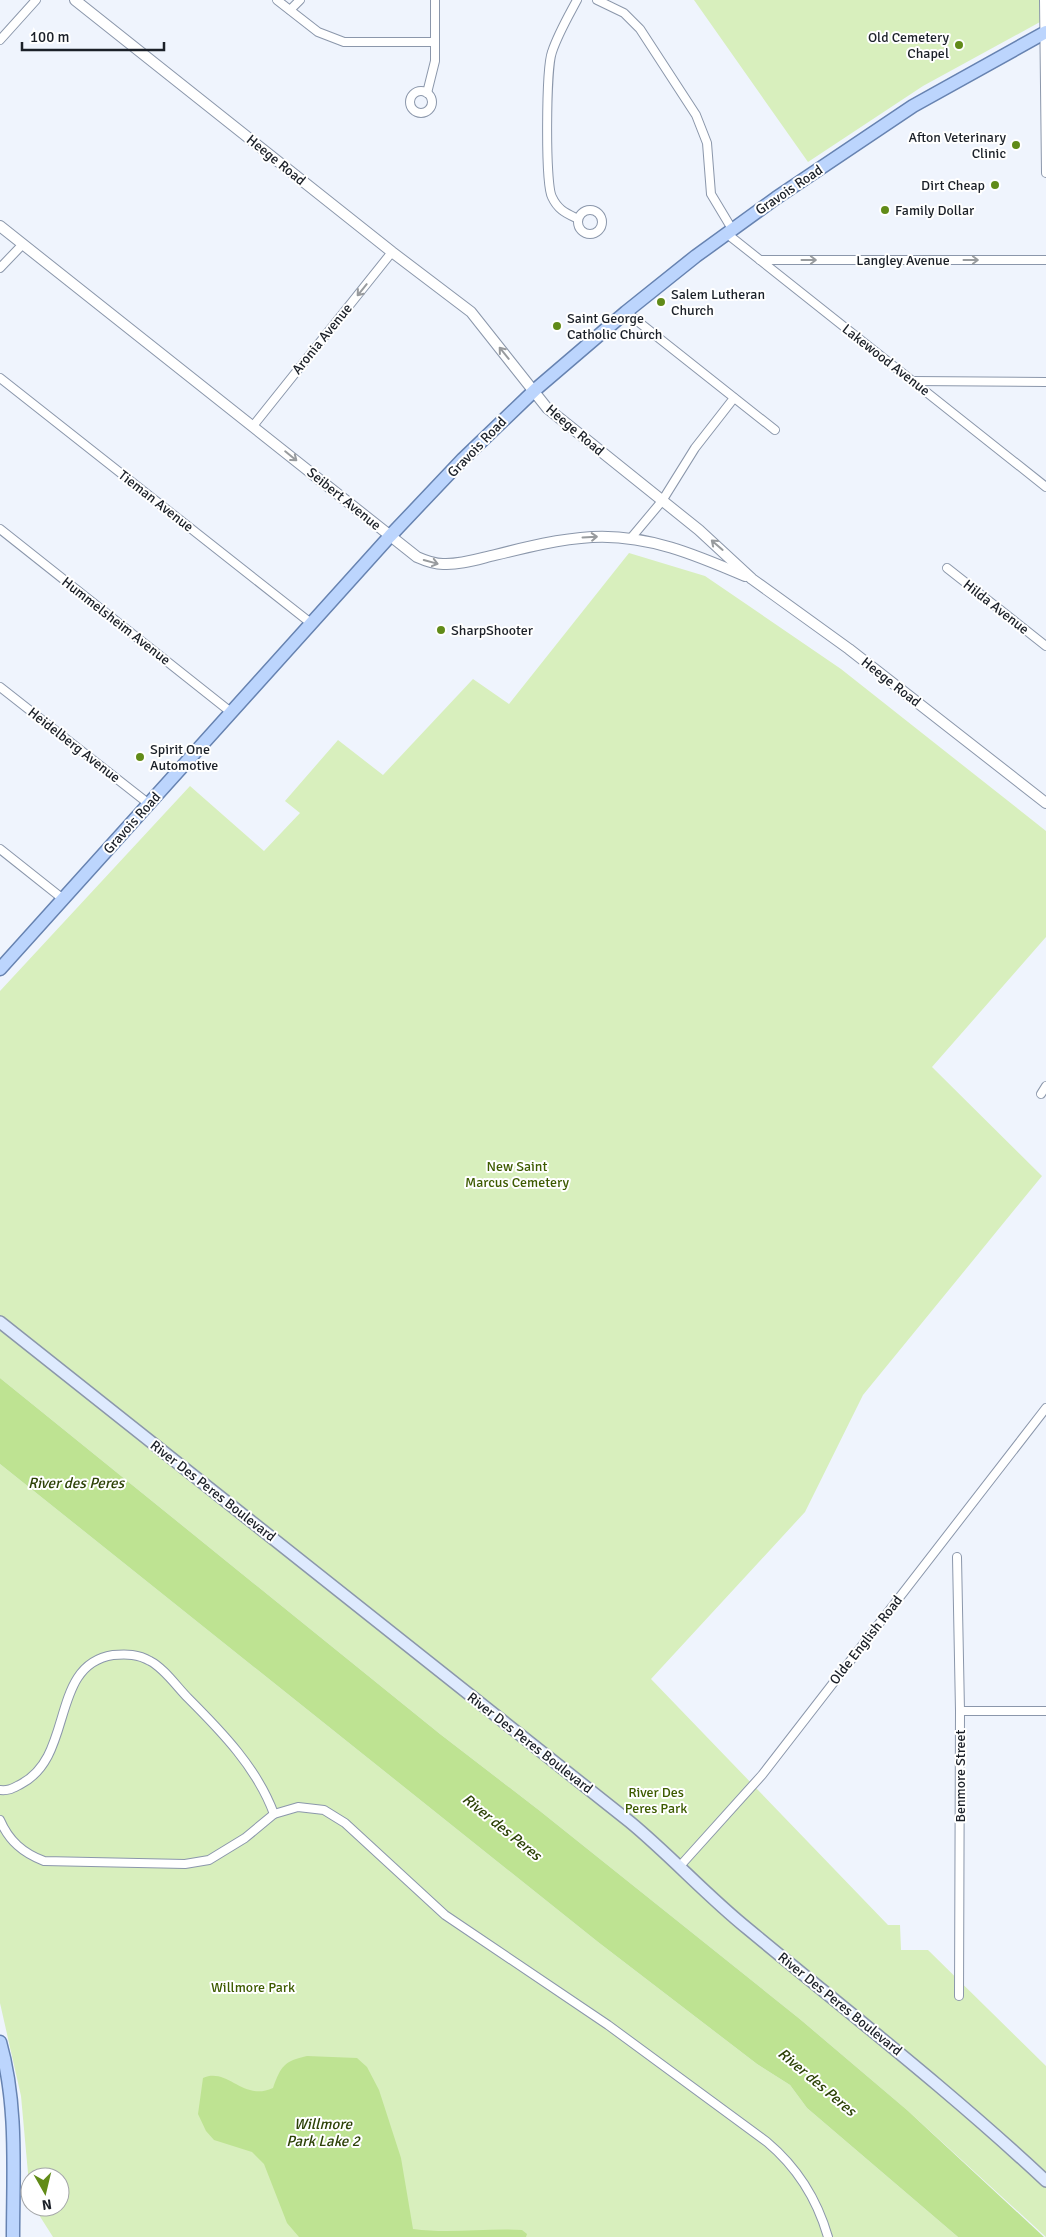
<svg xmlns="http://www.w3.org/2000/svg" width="1046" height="2237" viewBox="0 0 1046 2237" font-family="Signika,sans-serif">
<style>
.green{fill:#d8efbd}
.water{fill:#bee392}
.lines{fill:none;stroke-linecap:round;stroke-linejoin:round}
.minor-casing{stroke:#8b97ab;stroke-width:10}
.tertiary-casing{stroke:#8b97ab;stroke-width:12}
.secondary-casing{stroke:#8b97ab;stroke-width:14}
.primary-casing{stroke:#6783b1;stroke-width:15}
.minor{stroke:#fff;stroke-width:8}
.tertiary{stroke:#fff;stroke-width:10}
.secondary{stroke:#deeafe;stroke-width:11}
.primary{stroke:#bcd5fd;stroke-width:12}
.oneway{stroke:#989b9e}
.poi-dot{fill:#618b18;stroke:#fff;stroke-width:2}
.labels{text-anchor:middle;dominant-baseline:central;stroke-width:4;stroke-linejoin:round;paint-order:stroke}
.poi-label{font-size:14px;fill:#1b2028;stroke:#fff;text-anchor:start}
.street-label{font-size:14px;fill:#1b2028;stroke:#fff}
.park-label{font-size:14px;fill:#3d5b00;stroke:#fff}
.water-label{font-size:15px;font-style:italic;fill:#2d4207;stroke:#fff}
</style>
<rect width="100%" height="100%" fill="#eff4fd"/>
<g class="green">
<path d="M694 0H1040V22L923 86 808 162Z"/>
<path d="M629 553 705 576 841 669 1046 831V937L932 1067 1042 1176 863 1395 805 1512 651 1679 888 1925H900L901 1950H928L1046 2066V2237L907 2110 801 2020 540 1811 440 1734 0 1378V991L190 786 264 851 300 813 285 801 338 740 383 775 473 679 509 704Z"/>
<path d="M0 1464 598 1942 757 2064 790 2085 807 2108 958 2237H53L34 2207H60V2177H30V2195L21 2096 0 2003Z"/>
</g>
<g class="water">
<path d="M0 1378 440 1734 540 1811 801 2020 907 2110 1044 2237H958L807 2108 790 2085 757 2064 598 1942 0 1464Z"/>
<path d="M307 2056 357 2058 367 2067 379 2090 401 2158 413 2229C449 2234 485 2228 522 2230L527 2234 526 2237H299L287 2223 264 2164 252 2152 214 2140 206 2131 198 2114 203 2078C228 2067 243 2102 273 2088 281 2066 284 2061 307 2056Z"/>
</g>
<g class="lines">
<g class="minor-casing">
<g id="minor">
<path d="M277 0 318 32 344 42H435"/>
<path d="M577 0C568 17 558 34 552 52 546 68 545 184 552 197 558 210 566 213 578 219"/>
<path d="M597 0 624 13 640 29 696 115 707 143 711 194 732 229"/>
<path d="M1044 0 1046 173"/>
<path d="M290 10 300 0"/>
<path d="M0 40 36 0"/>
<circle cx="421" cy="102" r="11"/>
<path d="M427 93 435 61V0"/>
<circle cx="590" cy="222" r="12"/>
<path d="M726 233 1046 487"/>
<path d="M760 260H1046"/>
<path d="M0 268 23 244"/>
<path d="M626 312 775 430"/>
<path d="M0 378 312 624"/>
<path d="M912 381 1046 382"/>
<path d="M253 426 392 252"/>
<path d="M0 529 232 713"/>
<path d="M631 538 662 501 695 448 734 398"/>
<path d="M947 568 1046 646"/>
<path d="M0 687 149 804"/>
<path d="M0 849 63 899"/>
<path d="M1041 1094 1046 1086"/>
<path d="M957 1557 960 1711 959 1996"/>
<path d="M960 1711H1046"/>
<path d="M0 1790C9 1791 13 1788 21 1784 75 1756 49 1665 113 1655 127 1654 138 1654 150 1661 164 1668 177 1687 188 1698 222 1732 257 1768 274 1814L298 1807 324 1810 345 1823 445 1915 608 2025 767 2142C798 2168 817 2199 828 2237"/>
<path d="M0 1820C9 1841 23 1853 44 1861L185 1864 209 1860 245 1838 274 1814"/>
<path d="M680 1866 762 1775 1046 1408"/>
</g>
</g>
<g class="tertiary-casing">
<g id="tertiary">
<path d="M75 0 392 252 471 312 547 408 699 530 752 579 849 649 1046 803"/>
<path d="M0 226 417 557C426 561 434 564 443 564 460 565 478 559 495 555 527 547 559 539 592 537 647 534 696 555 745 576"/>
</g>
</g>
<g class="secondary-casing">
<path id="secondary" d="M0 1322 630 1822C671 1856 707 1896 748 1929 848 2012 951 2092 1046 2181"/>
</g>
<g class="primary-casing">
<g id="primary">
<path d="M0 969 390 536 463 459 536 389 626 312 696 256 776 198 913 106 1046 32"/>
<path d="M0 2042C18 2105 13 2173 13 2237"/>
</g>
</g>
<use href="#minor" class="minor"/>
<use href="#tertiary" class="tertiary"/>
<use href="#secondary" class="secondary"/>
<use href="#primary" class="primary"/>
</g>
<defs><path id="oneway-shaft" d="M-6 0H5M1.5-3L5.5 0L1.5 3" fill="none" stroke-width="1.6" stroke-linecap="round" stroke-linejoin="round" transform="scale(1.25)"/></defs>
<g class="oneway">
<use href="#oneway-shaft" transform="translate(809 260)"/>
<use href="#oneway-shaft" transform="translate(971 260)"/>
<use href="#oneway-shaft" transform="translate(362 290) rotate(129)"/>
<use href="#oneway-shaft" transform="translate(504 353) rotate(-129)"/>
<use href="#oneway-shaft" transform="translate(291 456) rotate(39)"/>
<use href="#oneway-shaft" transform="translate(590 537) rotate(-3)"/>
<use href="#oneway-shaft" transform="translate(717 545) rotate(-139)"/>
<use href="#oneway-shaft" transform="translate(431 562) rotate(15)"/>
</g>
<g class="poi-dot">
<circle cx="959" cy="45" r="5"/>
<circle cx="1016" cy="145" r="5"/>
<circle cx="995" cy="185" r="5"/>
<circle cx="885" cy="210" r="5"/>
<circle cx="661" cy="302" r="5"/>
<circle cx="557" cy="326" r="5"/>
<circle cx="441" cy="630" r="5"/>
<circle cx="140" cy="757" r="5"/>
</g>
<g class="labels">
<g class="poi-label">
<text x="949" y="37" text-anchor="end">Old Cemetery<tspan x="949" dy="16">Chapel</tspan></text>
<text x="1006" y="137" text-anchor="end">Afton Veterinary<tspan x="1006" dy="16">Clinic</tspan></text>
<text x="985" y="185" text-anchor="end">Dirt Cheap</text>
<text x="895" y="210">Family Dollar</text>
<text x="671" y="294">Salem Lutheran<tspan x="671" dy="16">Church</tspan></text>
<text x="567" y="318">Saint George<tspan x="567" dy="16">Catholic Church</tspan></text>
<text x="451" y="630">SharpShooter</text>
<text x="150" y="749">Spirit One<tspan x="150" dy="16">Automotive</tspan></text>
</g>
<g class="street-label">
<text transform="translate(276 160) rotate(39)">Heege Road</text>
<text transform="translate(789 190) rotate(-34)">Gravois Road</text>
<text x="903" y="260">Langley Avenue</text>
<text transform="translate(322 339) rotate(-51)">Aronia Avenue</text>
<text transform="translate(886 360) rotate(38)">Lakewood Avenue</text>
<text transform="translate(575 430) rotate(40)">Heege Road</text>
<text transform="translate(477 447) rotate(-46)">Gravois Road</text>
<text transform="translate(344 499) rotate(39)">Seibert Avenue</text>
<text transform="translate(156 501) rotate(38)">Tieman Avenue</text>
<text transform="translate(996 607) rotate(38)">Hilda Avenue</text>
<text transform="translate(116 621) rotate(38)">Hummelsheim Avenue</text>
<text transform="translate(891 682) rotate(38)">Heege Road</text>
<text transform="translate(74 745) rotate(38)">Heidelberg Avenue</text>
<text transform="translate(132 823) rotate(-48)">Gravois Road</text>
<text transform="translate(213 1491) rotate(38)">River Des Peres Boulevard</text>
<text transform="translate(866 1640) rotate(-52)">Olde English Road</text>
<text transform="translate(530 1743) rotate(38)">River Des Peres Boulevard</text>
<text transform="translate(960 1776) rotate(-90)">Benmore Street</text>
<text transform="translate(840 2004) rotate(39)">River Des Peres Boulevard</text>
</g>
<g class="park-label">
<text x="517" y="1166">New Saint<tspan x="517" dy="16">Marcus Cemetery</tspan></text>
<text x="656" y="1792">River Des<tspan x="656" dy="16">Peres Park</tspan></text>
<text x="253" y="1987">Willmore Park</text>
</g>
<g class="water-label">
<text x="76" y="1483">River des Peres</text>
<text transform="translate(502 1827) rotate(39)">River des Peres</text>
<text transform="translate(817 2082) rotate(40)">River des Peres</text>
<text x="323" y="2124">Willmore<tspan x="323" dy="17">Park Lake 2</tspan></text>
</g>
</g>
<g transform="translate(45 2192) rotate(172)"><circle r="24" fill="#ffffff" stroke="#a4a6a9"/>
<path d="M0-4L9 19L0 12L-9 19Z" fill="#618b18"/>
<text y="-8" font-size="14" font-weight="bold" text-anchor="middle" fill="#1b2028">N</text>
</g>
<path d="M22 42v8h142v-8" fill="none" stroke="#1b2028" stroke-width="2.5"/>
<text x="30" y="42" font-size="15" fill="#1b2028" stroke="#ffffff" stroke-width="4" paint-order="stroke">100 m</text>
</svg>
